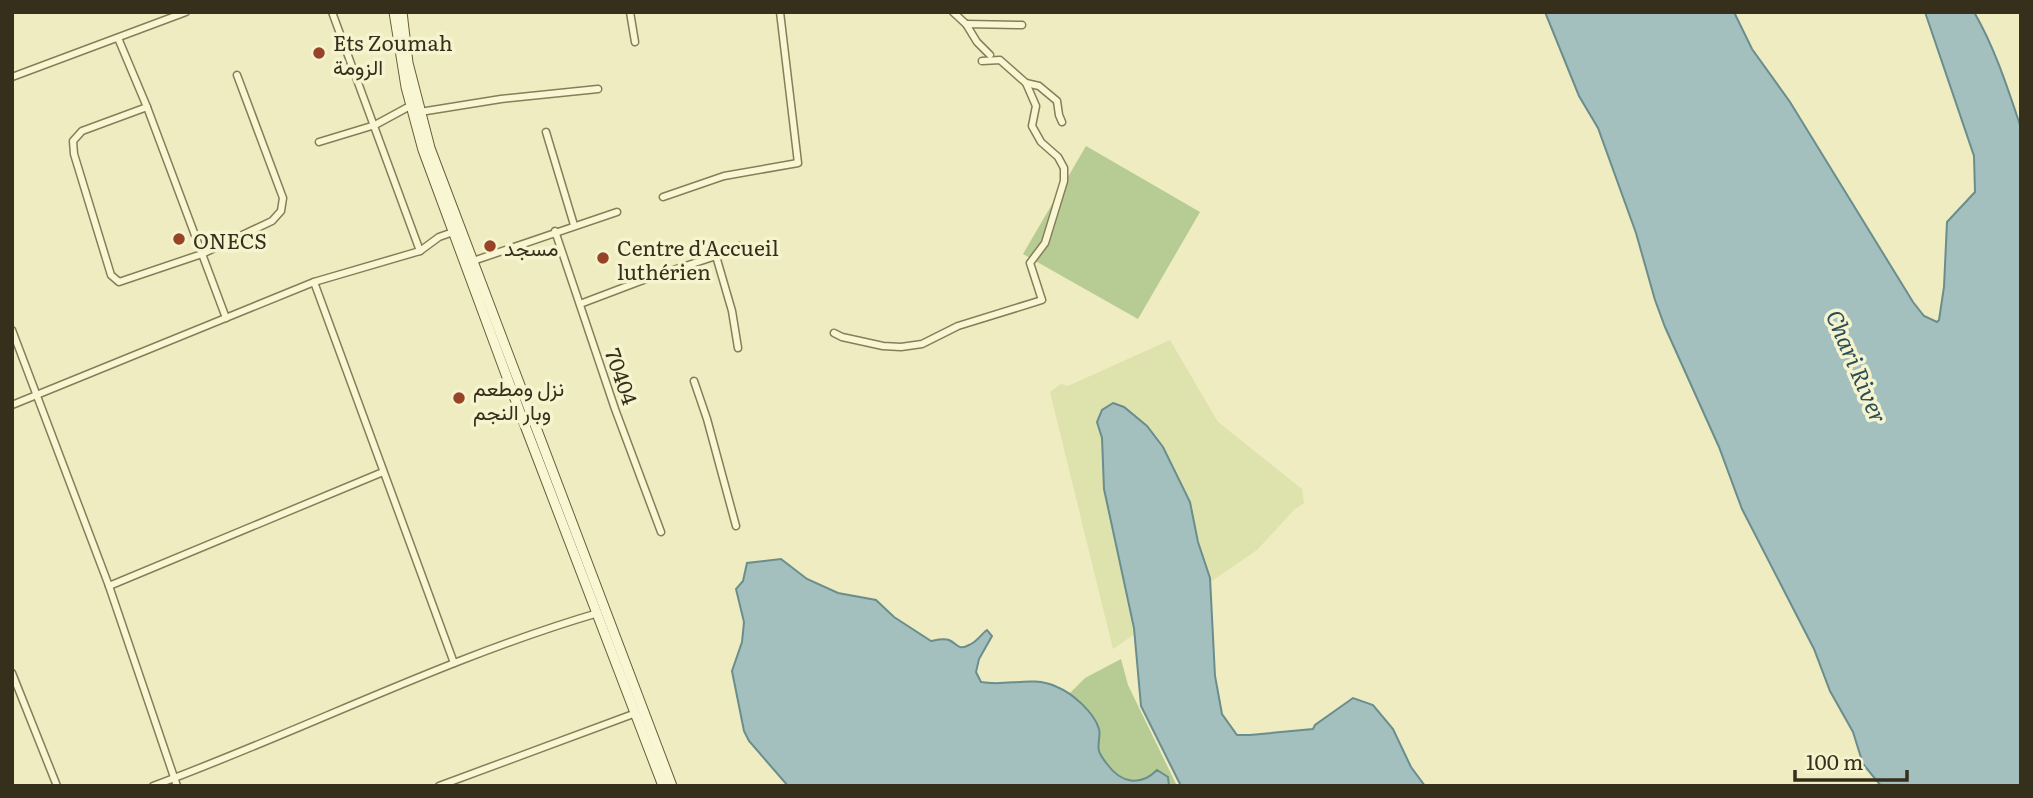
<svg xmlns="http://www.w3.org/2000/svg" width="2033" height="798" viewBox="0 0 2033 798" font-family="Literata,Vazirmatn,serif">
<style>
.farmland{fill:#dee3ad}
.green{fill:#b7cc94}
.water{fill:#a3c0be;stroke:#6a8d8d;stroke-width:2}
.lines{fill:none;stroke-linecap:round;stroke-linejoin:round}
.minor-casing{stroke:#877d58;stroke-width:9}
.secondary-casing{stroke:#685d3b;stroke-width:11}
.minor{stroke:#f9f7d3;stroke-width:6}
.secondary{stroke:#f9f7d3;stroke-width:9}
.poi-dot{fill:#964328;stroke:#f5f4cf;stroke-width:2.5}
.labels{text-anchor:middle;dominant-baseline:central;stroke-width:7;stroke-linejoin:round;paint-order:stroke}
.poi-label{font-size:21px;fill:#362f1c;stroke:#f5f4cf;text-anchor:start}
.street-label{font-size:21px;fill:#362f1c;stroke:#f5f4cf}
.water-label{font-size:23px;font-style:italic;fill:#2b4e56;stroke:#f5f4cf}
</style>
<rect width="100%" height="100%" fill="#eeecc0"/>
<path class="farmland" d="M1170 340 1218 422 1302 489 1304 503 1294 510 1257 550 1113 649 1050 392 1061 384 1068 386Z"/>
<g class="green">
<path d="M1086 146 1200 212 1138 319 1023 254Z"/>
<path d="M1121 659 1128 685 1177 786H1169L1168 777 1131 781 1114 773 1099 753V729L1087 711 1069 694 1085 678Z"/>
</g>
<g class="water">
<path d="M1545 12H1734L1752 49 1790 102 1913 302 1924 316 1937 322 1939 320 1944 287 1947 222 1975 192 1974 156 1925 12H1974C1995 48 2008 89 2021 128V786H1881L1863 764 1853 732 1830 691 1814 649 1742 509 1719 447 1665 327 1655 300 1636 233 1598 128 1579 96Z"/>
<path d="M1113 403 1124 407 1147 426 1163 447 1190 502 1198 542 1210 578 1215 676 1222 714 1237 735H1250L1313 729 1315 725 1353 698 1373 705 1393 729 1411 767 1425 786H1181L1141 706 1134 628 1104 489 1102 438 1097 422 1102 410Z"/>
<path d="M781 559 807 579 838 593 876 600 894 617 931 641C936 640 944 638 949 640 958 644 958 651 969 645 977 642 981 634 987 630L992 636 979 659 976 672 981 682C1007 687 1032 675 1057 687 1072 693 1094 712 1099 729 1101 735 1097 744 1099 751 1100 755 1104 760 1107 764 1121 783 1140 787 1157 770L1168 777 1169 786H788L749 741 744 731 732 671 742 642 744 622 736 589 743 581 747 563Z"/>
</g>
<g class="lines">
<g class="minor-casing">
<g id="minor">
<path d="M332 12 420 251"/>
<path d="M630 12 635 42"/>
<path d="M953 12 967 25"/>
<path d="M118 38 147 107 226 318"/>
<path d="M990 55 977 42 966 24 1022 25"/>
<path d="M982 61 1000 60 1026 83 1039 86 1057 101 1059 115 1062 122"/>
<path d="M12 77 186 12"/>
<path d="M147 107 82 131 73 141 74 154 111 275 119 282 202 254 272 221 281 211 283 198 237 75"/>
<path d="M420 112 501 99 598 89"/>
<path d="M546 132 574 225"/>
<path d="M319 142 375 125 410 106"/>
<path d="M663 197 724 176 798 163 780 12"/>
<path d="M555 231 615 409 661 532"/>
<path d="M716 256 732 311 738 348"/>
<path d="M473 261 617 212"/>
<path d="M314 282 454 663"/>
<path d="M580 304 646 279 716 256 740 246"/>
<path d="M12 330 109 586 177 786"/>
<path d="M834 333 842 337 883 346 901 347 922 344 958 326 1042 300 1030 263 1045 243 1064 181V168L1058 157 1041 142 1032 126 1036 106 1026 83"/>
<path d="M694 381 707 419 736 526"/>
<path d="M12 405 314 282 420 251 439 237 456 231"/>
<path d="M109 586 383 472"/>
<path d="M12 673 57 786"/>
<path d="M153 786C302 731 445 658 598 613"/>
<path d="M439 786 636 713"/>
</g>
</g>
<g class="secondary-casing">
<g id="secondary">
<path d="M394 12 406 87 423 150 521 415 663 786"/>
<path d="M402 12 408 63 430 148 672 786"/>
</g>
</g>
<use href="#minor" class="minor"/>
<use href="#secondary" class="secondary"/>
</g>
<g class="poi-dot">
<circle cx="319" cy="53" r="7"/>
<circle cx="179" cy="239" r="7"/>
<circle cx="490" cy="246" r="7"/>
<circle cx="603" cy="258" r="7"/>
<circle cx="459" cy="398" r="7"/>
</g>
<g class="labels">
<g class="poi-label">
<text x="333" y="41">Ets Zoumah<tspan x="333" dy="24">الزومة</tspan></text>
<text x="193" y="239">ONECS</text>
<text x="504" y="246">مسجد</text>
<text x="617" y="246">Centre d'Accueil<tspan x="617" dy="24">luthérien</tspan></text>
<text x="473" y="386">نزل ومطعم<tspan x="473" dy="24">وبار النجم</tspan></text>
</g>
<g class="street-label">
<text transform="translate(623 376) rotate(71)">70404</text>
</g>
<g class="water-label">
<text transform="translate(1858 366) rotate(67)">Chari River</text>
</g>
</g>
<rect width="2033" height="798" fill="none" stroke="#362f1c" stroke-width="28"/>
<path d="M1795 770v10h112v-10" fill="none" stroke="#362f1c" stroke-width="3.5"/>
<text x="1806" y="770" font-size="21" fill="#362f1c" stroke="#f5f4cf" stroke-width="5" paint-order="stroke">100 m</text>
</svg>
